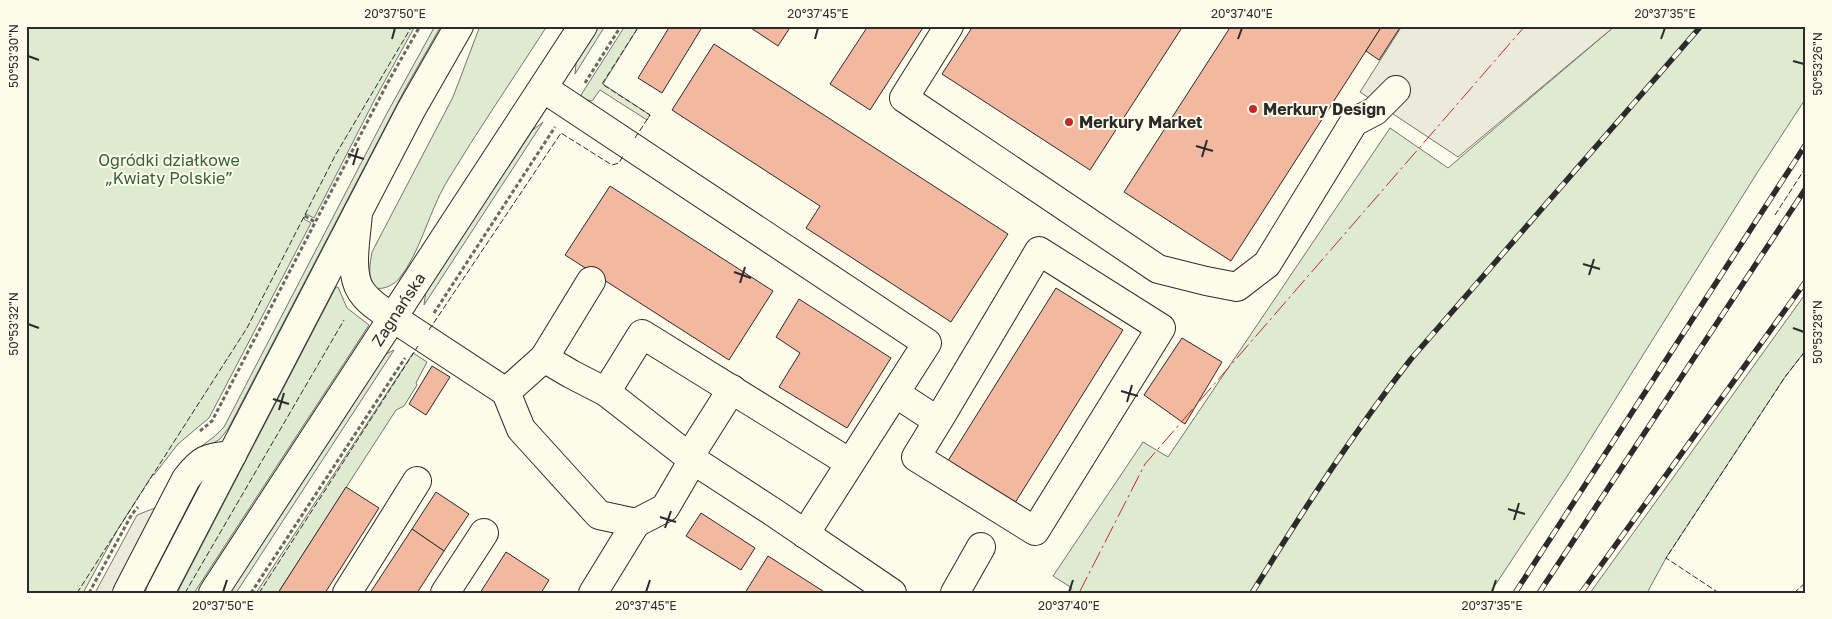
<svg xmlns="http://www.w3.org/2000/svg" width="1832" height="619" viewBox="0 0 1832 619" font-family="'Golos Text',sans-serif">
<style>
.green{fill:#deebd1;stroke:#74746e}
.parking{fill:#eceadb;stroke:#74746e}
.building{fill:#f2b8a0;stroke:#2b2b2b}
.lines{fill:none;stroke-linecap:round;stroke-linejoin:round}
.minor-casing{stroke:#2b2b2b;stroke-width:30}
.major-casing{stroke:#2b2b2b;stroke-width:30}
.path{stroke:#6a6964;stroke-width:3;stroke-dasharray:4 2.5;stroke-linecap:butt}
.minor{stroke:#fdfbea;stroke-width:28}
.major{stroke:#fdfbea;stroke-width:28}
.rail-casing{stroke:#2b2b2b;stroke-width:5.5}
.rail{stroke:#fdfbea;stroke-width:4;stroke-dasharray:11;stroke-linecap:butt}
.fence{stroke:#2b2b2b;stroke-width:1;stroke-dasharray:6 2.5;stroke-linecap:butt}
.power{stroke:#c62828;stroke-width:1;stroke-dasharray:18 4 2.5 4;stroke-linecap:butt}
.ticks{fill:none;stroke:#2b2b2b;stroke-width:2}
.poi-dot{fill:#c62828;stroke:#fdfbea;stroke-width:2}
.labels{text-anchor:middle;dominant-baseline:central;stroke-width:4;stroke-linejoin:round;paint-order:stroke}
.poi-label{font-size:16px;font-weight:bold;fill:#2b2b2b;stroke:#fdfbea;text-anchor:start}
.park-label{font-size:16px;fill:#34623c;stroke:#fdfbea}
.street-label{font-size:16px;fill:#2b2b2b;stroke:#fdfbea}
.neatline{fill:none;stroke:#2b2b2b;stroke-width:2}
.ticks-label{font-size:12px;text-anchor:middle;fill:#2b2b2b}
</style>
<rect width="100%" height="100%" fill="#fdfbea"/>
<g class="green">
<path d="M26 26H415L376 97 314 218 306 214 304 219 311 223 209 418 178 444 154 475 153 474 118 529 83 593H26Z"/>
<path d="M435 26H441L405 89 228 429 220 439 196 454 195 451 215 436 224 427 386 115Z"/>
<path d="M480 26H547C513 79 478 130 446 183 428 214 421 251 399 279 393 285 384 290 375 288 367 276 370 265 372 252L453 97Z"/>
<path d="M599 26H605L575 74 576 63Z"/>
<path d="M625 26H639L603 84 650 115 647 120 600 90 592 101 583 99 581 95Z"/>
<path d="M1615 26H1806V98L1757 173 1566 478 1490 593H1069L1072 588 1053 576 1143 442 1168 457 1390 128 1448 168Z"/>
<path d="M543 122 424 305 426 291 529 133Z"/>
<path d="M336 287H338L347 308 369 325 194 593H177Z"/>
<path d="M1806 293V350L1785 377 1666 558 1647 593H1590Z"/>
<path d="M394 350 236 593H228L380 360 386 354Z"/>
<path d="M413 353 427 362 416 383 417 385 404 406 396 410 278 593H256Z"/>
</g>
<g class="parking">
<path d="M1402 26H1615L1458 157 1360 92Z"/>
<path d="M160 506 118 593H95L137 515Z"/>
</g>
<g class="building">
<path d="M670 26H697L701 29 662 93 638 78Z"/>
<path d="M748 26H791L778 46Z"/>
<path d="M868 26H924L870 110 830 84Z"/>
<path d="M973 26H1183L1090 170 942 74Z"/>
<path d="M1231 26H1382L1231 261 1124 192Z"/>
<path d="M1382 26H1401L1379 60 1366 51Z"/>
<path d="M714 44 1008 234 951 322 806 228 820 206 672 110Z"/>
<path d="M610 186 773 291 729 360 565 255Z"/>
<path d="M1056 288 1123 330 1013 506 946 464Z"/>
<path d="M799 299 891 358 847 428 779 387 800 353 776 337Z"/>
<path d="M1182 338 1222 362 1185 424 1144 395Z"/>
<path d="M432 366 450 377 426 415 409 404Z"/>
<path d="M346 487 379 508 325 593H278Z"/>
<path d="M436 492 469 514 444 551 412 529Z"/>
<path d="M701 513 755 548 741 570 686 536Z"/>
<path d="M412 529 444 551 417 593H370Z"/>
<path d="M506 552 549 580 541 593H480Z"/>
<path d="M768 556 826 593H745Z"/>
</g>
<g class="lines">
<g class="minor-casing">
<g id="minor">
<path d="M949 26 904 98 1158 269 1206 281 1237 287 1267 264 1354 122 1375 111 1396 90"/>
<path d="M543 88 927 343 805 534"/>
<path d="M358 212C357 234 348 272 361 291 366 299 373 304 381 310L506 392 521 429 599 515 636 523 665 508 693 460"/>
<path d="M544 358 591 281"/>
<path d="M506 392 544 358 571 374 606 392 693 460 773 512 892 593"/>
<path d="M606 392 642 334 850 463"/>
<path d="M895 393 938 421 1039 251 1161 328 1035 531 916 457 938 421"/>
<path d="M689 457 732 389"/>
<path d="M127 593 186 479C202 458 206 458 232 455"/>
<path d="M347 593 417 481"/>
<path d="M445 593 484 533"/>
<path d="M593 593 636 523"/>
<path d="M955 593 981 547"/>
</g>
</g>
<g class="major-casing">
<g id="major">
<path d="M160 593 411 110 459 26"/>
<path id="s1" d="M213 593 583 26"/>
</g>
</g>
<g class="path">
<path d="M585 83 621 26"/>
<path d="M305 216 315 222"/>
<path d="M434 313 555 127"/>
<path d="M200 431 212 421 388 82 420 26"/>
<path d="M89 593 132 514 138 507"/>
<path d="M251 593 405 358"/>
</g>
<use href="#minor" class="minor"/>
<use href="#major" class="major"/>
<g class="rail-casing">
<g id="rail">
<path d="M1252 593C1302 512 1353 433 1411 359L1701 26"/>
<path d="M1515 593 1806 144"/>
<path d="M1539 593 1806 188"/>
<path d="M1581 593 1806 281"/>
</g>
</g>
<use href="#rail" class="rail"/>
<g class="fence">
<path d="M635 138 650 115 602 84 639 26"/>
<path d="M1775 215 1806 167"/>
<path d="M429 330 561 133 612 165 619 163 624 154"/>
<path d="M77 593 247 328 336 154 412 26"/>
<path d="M185 593 344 320"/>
<path d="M259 593 418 346"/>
<path d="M1719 593 1666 558 1785 377 1806 350"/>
<path d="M1794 593 1806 582"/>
</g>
<path class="power" d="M1079 593 1145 464 1525 26"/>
</g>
<path class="ticks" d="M392 39 395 28M815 39 818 28M1238 39 1242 28M1661 39 1665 28M28 56 39 60M1793 61 1804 64M1196 146 1213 151M348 154 364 159M1202 157 1207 140M353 165 358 148M1583 264 1600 269M734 272 751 278M1589 275 1594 259M740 283 745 267M28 324 39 328M1793 328 1804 332M1121 391 1138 396M273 399 289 404M1127 402 1132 385M279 410 284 393M1508 509 1525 514M660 517 676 522M1514 520 1519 503M665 528 671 511M223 592 227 580M646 592 650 580M1069 592 1073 580M1492 592 1496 580"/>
<g class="poi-dot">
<circle cx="1253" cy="109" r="5"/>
<circle cx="1069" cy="122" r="5"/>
</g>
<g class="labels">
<g class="poi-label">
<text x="1263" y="109">Merkury Design</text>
<text x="1079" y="122">Merkury Market</text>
</g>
<g class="park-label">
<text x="169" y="160">Ogródki działkowe<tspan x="169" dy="18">„Kwiaty Polskie”</tspan></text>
</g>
<g class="street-label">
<text stroke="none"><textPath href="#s1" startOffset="339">Zagnańska</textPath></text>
</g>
</g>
<rect width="1832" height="619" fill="none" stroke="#fdfbea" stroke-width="55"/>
<rect x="28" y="28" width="1776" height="564" class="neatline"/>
<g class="ticks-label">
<text x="395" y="18">20°37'50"E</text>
<text x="818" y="18">20°37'45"E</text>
<text x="1242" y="18">20°37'40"E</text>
<text x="1665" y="18">20°37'35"E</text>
<text transform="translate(14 56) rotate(-90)" y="4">50°53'30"N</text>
<text transform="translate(1818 64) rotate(-90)" y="4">50°53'26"N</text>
<text transform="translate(14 324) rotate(-90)" y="4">50°53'32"N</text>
<text transform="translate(1818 332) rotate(-90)" y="4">50°53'28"N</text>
<text x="223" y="610">20°37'50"E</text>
<text x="646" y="610">20°37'45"E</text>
<text x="1069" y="610">20°37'40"E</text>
<text x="1492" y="610">20°37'35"E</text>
</g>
</svg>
